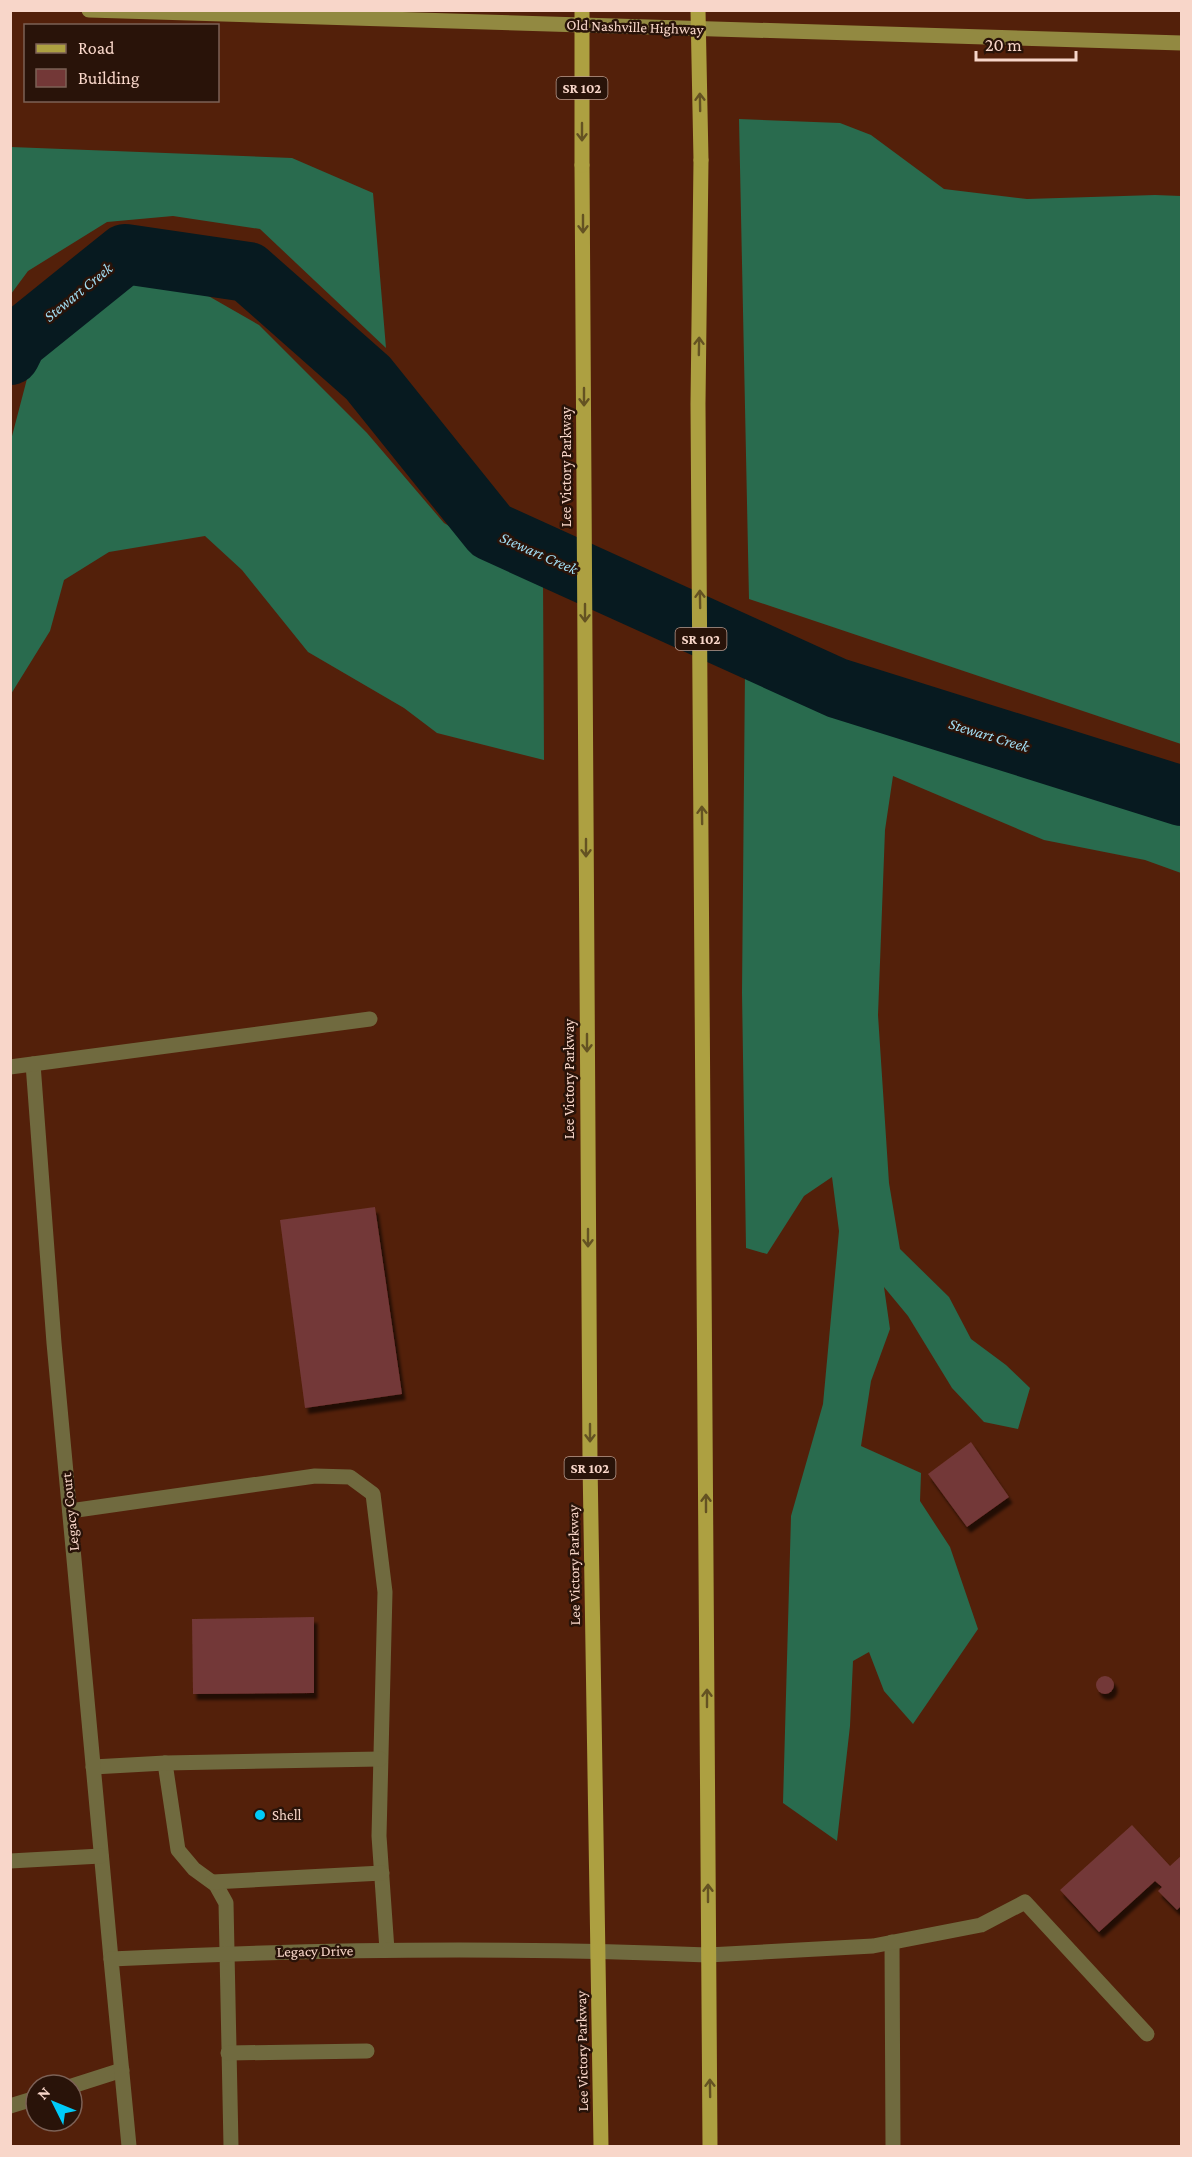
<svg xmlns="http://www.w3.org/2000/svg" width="1192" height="2157" viewBox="0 0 1192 2157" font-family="'Crimson Pro',serif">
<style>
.forest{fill:#296b4e}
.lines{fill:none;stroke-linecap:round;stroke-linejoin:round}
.river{stroke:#071a20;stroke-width:60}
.building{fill:#733837;filter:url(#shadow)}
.service{stroke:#706a3f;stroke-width:15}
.minor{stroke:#706a3f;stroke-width:15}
.secondary{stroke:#928941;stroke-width:15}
.primary{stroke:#ada041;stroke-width:15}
.primary-bridge{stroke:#ada041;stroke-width:15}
.oneway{stroke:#645222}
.poi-dot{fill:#00cbf9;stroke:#291309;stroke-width:2}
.labels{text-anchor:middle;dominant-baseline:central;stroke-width:5;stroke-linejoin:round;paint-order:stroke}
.shield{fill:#291309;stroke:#ba9c8f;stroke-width:1.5}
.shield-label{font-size:14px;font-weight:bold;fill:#f8d6c9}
.street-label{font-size:15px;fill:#f8d6c9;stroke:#291309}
.poi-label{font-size:15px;fill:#f8d6c9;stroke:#291309;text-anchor:start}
.water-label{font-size:16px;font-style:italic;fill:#a1dcf1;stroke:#291309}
</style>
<defs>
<filter id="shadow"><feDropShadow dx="3.5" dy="6" stdDeviation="1.5" flood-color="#0009"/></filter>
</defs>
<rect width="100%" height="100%" fill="#53200a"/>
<g class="forest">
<path d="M739 119 840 123 871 135 944 189 1027 199 1155 195 1181 196V744L749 599Z"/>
<path d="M11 147 292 158 373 193 386 348 260 229 173 216 107 222 28 271 11 294Z"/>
<path d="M115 282H184L259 325 367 433 444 523 543 580 544 760 437 733 404 708 308 652 242 570 205 536 109 552 64 580 50 631 11 694V440L34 352Z"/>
<path d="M745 670 1057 785 1181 819V873L1145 860 1044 840 893 776 885 830 878 1015 889 1183 900 1249 949 1297 971 1339 1006 1365 1030 1388 1018 1429 984 1422 952 1388 908 1316 884 1287 890 1329 871 1381 861 1446 921 1473 920 1501 950 1547 978 1629 913 1724 884 1691 869 1652 853 1661 850 1726 837 1841 783 1803 791 1516 823 1404 839 1231 832 1177 804 1196 767 1254 746 1248 742 993Z"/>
</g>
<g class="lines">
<path class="river" d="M10 355 17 341 125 254 248 272 368 378 491 531 837 688 1182 796"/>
</g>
<g class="building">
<path d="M375 1207 402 1394 305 1408 280 1220Z"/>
<path d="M971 1442 1009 1497 967 1527 928 1474Z"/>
<path d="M314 1617V1693L193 1694 192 1619Z"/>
<circle cx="1105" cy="1685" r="9"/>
<path d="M1132 1825 1170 1866 1182 1855V1905L1177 1910 1158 1891 1162 1887 1155 1881 1099 1932 1060 1890Z"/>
</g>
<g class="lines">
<g class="service">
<path d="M70 1511 315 1476 350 1477 373 1494 385 1592 379 1836 387 1950"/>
<path d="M165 1763 178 1850 194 1869 216 1885 226 1903 231 2146"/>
<path d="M93 1767 165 1763 380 1759"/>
<path d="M213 1882 382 1873"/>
<path d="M892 1942 893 2146"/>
<path d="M708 1955 873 1946 981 1925 1025 1902 1147 2034"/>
<path d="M228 2053 367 2051"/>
<path d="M72 2086 122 2070"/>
<path d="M10 2106 36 2098"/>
</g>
<g class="minor">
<path d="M33 1064 54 1343 111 1959"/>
<path d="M10 1067 370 1019"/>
<path d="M10 1861 101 1856"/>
<path d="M129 2146 111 1959C310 1949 509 1947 708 1955"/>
</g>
<path class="secondary" d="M89 10 1182 43"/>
<g class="primary">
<path d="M701 160 698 404 710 2146"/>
<path d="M582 165 590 1462 601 2146"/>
</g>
<g class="primary-bridge">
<path d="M582 10V165"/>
<path d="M698 10 701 160"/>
</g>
</g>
<defs><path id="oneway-shaft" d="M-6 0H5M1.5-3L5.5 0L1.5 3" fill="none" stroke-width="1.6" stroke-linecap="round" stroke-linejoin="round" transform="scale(1.5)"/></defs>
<g class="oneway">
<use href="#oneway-shaft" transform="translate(700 102) rotate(-91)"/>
<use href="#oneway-shaft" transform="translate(582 132) rotate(90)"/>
<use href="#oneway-shaft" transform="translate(583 224) rotate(90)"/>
<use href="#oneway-shaft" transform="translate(699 346) rotate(-89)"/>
<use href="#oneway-shaft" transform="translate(584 397) rotate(90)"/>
<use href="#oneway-shaft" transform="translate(700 599) rotate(-91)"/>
<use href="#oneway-shaft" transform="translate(585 613) rotate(90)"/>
<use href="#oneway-shaft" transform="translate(702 815) rotate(-91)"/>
<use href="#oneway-shaft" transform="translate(586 848) rotate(90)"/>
<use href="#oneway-shaft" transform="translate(587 1043) rotate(90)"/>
<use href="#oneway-shaft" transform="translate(588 1238) rotate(90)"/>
<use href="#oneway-shaft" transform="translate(590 1433) rotate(90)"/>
<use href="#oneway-shaft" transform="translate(706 1503) rotate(-90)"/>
<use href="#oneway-shaft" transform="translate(707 1698) rotate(-90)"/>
<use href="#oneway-shaft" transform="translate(708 1893) rotate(-90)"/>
<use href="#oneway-shaft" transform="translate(710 2088) rotate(-91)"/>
</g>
<circle class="poi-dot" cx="260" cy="1815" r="6"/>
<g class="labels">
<g class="shield">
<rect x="556.5" y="77" width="51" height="22" rx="4.5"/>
<rect x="675.5" y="628" width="51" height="22" rx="4.5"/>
<rect x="564.5" y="1457" width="51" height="22" rx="4.5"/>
</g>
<g class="shield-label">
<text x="582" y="88">SR 102</text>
<text x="701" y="639">SR 102</text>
<text x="590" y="1468">SR 102</text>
</g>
<g class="street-label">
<text transform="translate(635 27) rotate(2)">Old Nashville Highway</text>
<text transform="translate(566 467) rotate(-90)">Lee Victory Parkway</text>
<text transform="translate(569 1079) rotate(-90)">Lee Victory Parkway</text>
<text transform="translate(70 1512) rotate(-96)">Legacy Court</text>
<text transform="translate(574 1565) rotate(-91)">Lee Victory Parkway</text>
<text transform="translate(315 1951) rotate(-1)">Legacy Drive</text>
<text transform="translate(582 2051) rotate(-91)">Lee Victory Parkway</text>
</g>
<g class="poi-label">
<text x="272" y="1815">Shell</text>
</g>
<g class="water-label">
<text transform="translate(78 292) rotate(-39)">Stewart Creek</text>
<text transform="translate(539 553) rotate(24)">Stewart Creek</text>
<text transform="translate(989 735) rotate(17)">Stewart Creek</text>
</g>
</g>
<rect width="1192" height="2157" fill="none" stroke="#f8d6c9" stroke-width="24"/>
<rect x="24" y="24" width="195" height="78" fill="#291309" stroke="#7c6156" stroke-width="1.5"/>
<rect x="36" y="44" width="30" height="9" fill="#ada041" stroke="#7c6156" stroke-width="1.5"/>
<text x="78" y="54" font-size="18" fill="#f8d6c9">Road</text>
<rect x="36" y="69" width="30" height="18" fill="#733837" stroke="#7c6156" stroke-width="1.5"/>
<text x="78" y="84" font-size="18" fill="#f8d6c9">Building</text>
<g transform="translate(54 2103) rotate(313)"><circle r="28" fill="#291309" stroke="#7c6156" stroke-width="1.5"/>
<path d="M0-4.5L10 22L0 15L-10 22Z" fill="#00cbf9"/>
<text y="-9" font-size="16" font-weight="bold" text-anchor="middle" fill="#f8d6c9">N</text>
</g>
<path d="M976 51v9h100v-9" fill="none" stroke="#f8d6c9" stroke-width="3"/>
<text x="985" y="51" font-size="18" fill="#f8d6c9" stroke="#291309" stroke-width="4.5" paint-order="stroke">20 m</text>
</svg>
